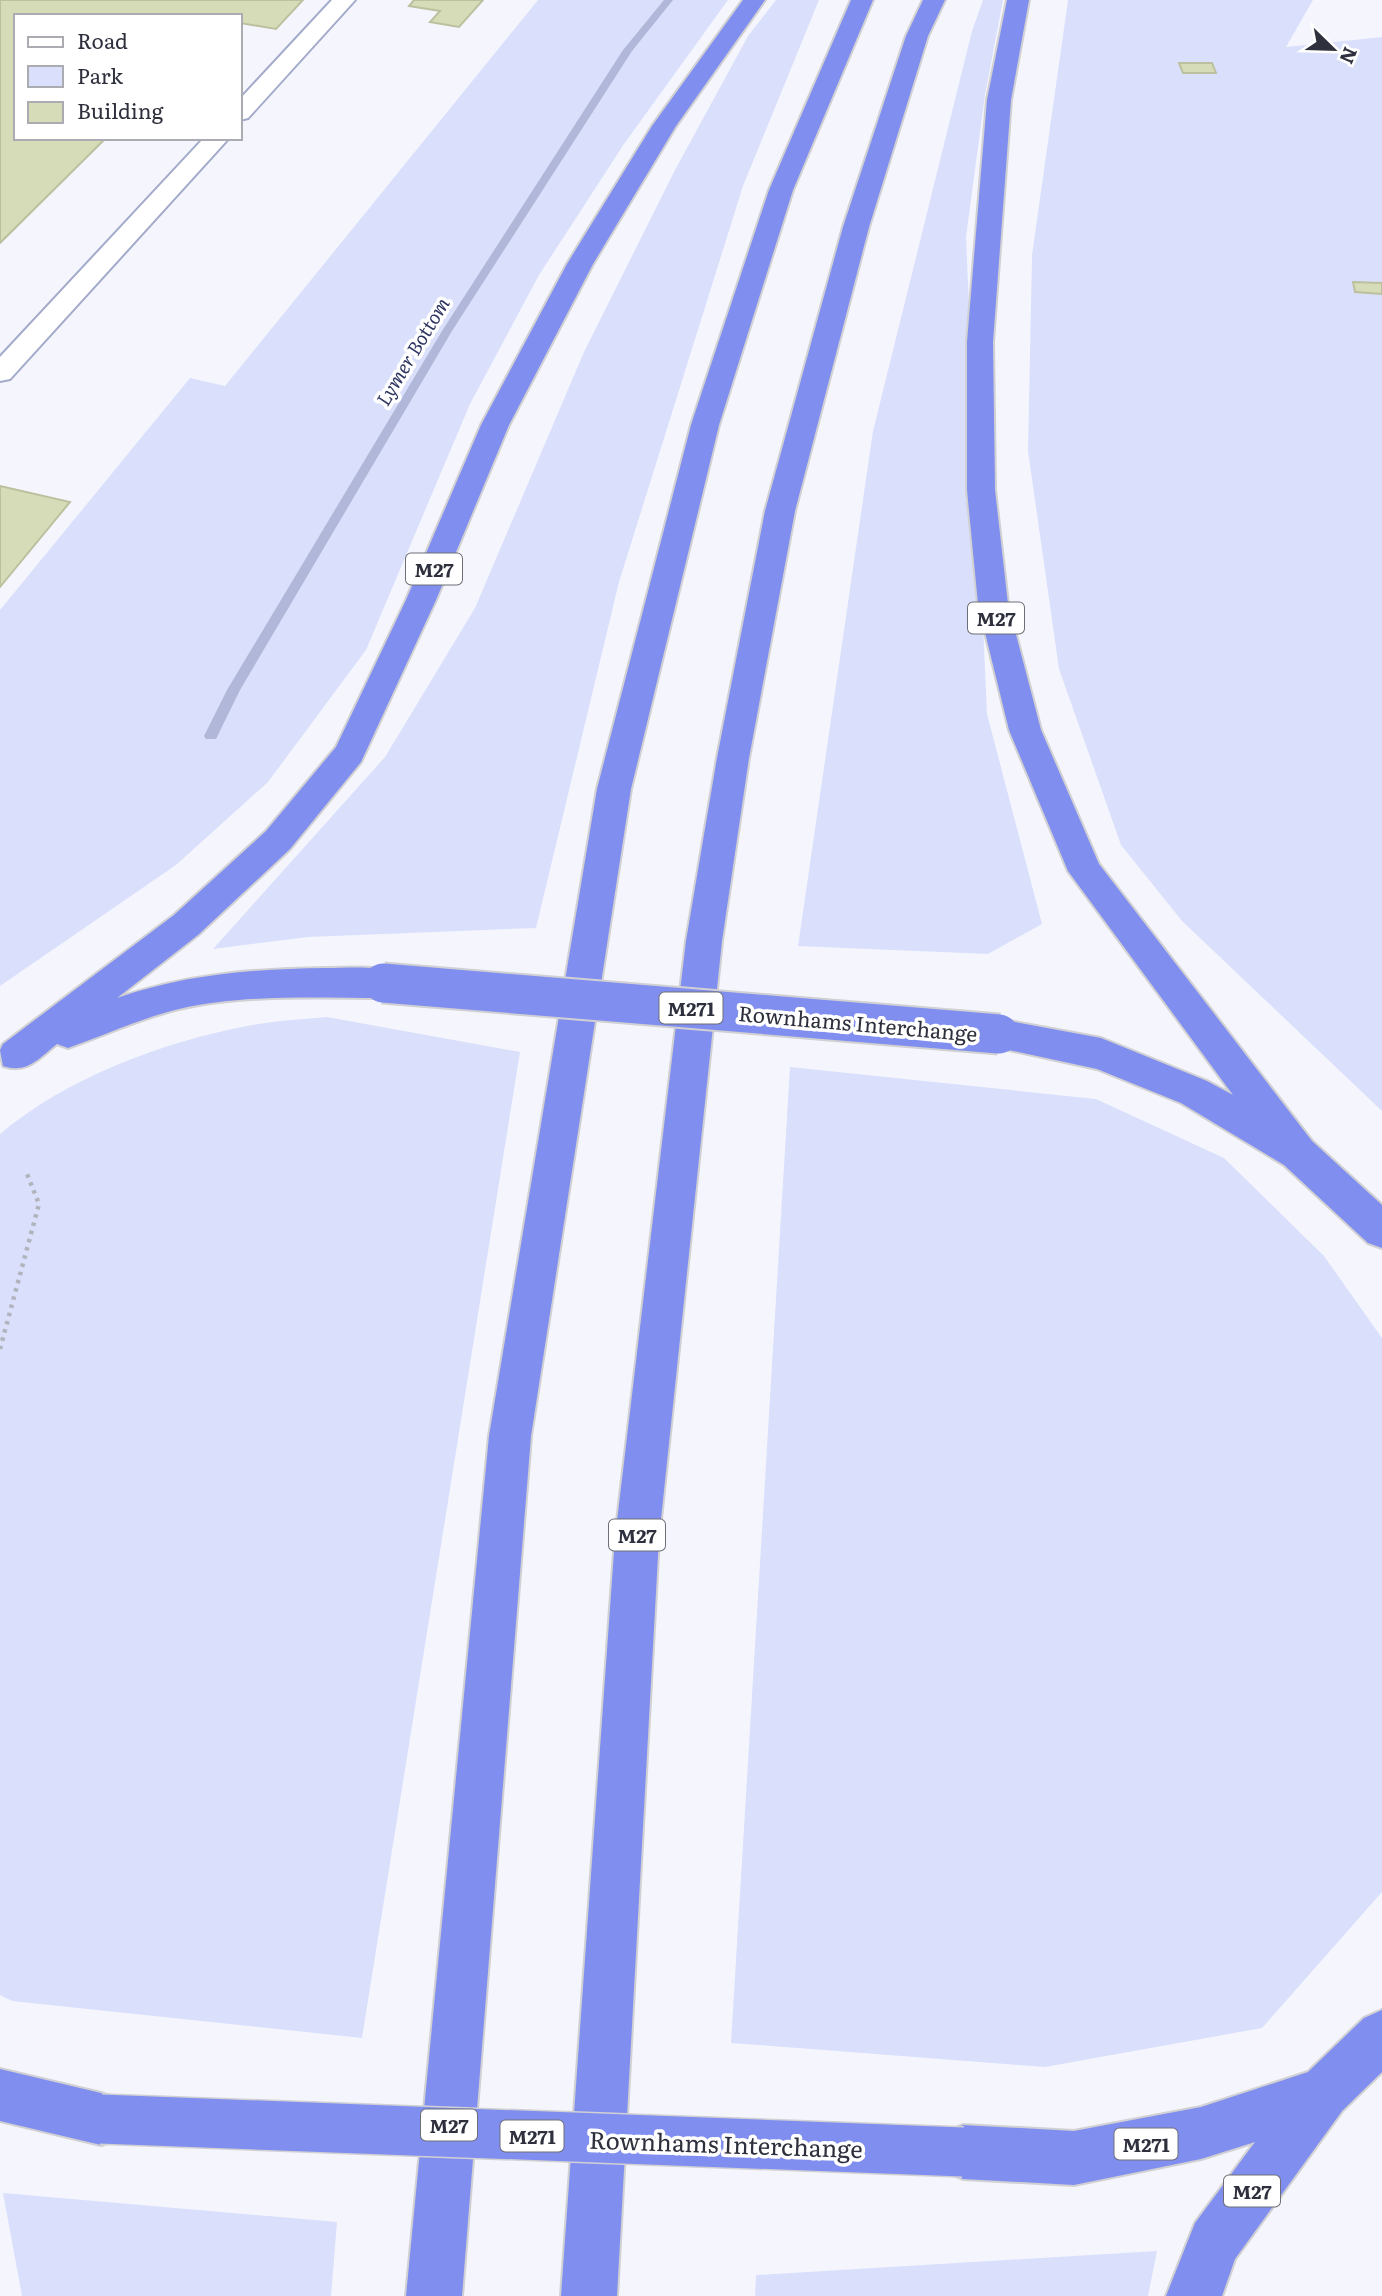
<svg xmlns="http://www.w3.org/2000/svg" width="1382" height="2296" viewBox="0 0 1382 2296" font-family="Literata,serif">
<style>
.green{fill:#dae0fc}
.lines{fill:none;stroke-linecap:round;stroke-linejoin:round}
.stream{fill:#b0b7d8;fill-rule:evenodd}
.building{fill:#d6dbb8;stroke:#bcc09e;stroke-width:2}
.minor-casing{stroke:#a3aaca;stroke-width:4}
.highway-casing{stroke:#d1d1d4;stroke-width:4}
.path{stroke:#b2b4bd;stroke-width:4.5;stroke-dasharray:3.5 5;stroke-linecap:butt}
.minor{fill:#fff;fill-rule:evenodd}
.highway{fill:#808eef;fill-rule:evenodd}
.highway-bridge-far1-casing{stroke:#d1d1d4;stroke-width:43;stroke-linecap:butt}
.highway-bridge-casing{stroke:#d1d1d4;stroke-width:52;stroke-linecap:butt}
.highway-bridge-far1{stroke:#808eef;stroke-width:39}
.highway-bridge{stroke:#808eef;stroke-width:49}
.labels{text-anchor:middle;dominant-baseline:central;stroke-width:7;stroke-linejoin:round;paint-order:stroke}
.far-water-label{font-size:19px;font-style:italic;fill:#2f3662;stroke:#fff}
.shield{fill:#fff;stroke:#6d6e77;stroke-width:2}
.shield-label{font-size:19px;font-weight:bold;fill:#2e303d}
.street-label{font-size:21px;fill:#2e303d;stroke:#fff}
.near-street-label{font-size:24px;fill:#2e303d;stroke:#fff}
</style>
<rect width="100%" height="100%" fill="#f5f6fd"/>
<g class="green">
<path d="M538 0H728L624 144 539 275 470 404 366 650 268 782 176 865 0 986V610L190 378 225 386Z"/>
<path d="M776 0H819L743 186 619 582 536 928 308 937 213 949 385 757 475 608 584 352 675 170 748 36Z"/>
<path d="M983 0H1003L985 95 966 237 987 714 1042 924 988 954 798 946 873 431 972 31Z"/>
<path d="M1068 0H1313L1286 47 1382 37V1111L1182 921 1121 845 1059 669 1028 451 1032 255Z"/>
<path d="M327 1017 520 1052 362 2038 12 2001 0 1995V1134C66 1078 163 1042 247 1026 273 1021 301 1019 327 1017Z"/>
<path d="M790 1067 1096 1099 1224 1158 1324 1256 1382 1338V1892L1262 2028 1045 2067 731 2043Z"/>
<path d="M3 2193 337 2222 331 2296H22Z"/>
<path d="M1157 2251 1148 2296H755L756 2275Z"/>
</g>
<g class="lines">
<path class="stream" d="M664 0H673L632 51 452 331 240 690 216 739H206L204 736 227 690 442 331 623 50Z"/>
</g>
<g class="building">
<path d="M0 0H303L276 29 240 23V16H16V138H106L0 243Z"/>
<path d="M414 0H483L459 27 430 22 440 11 409 6Z"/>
<path d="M1179 63H1212L1216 73H1183Z"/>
<path d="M1353 282 1382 283V294L1355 292Z"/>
<path d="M0 486 70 502 0 587Z"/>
</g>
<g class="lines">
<g class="minor-casing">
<g id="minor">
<path d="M332 0H355L248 118 240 120V99Z"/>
<path d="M204 138H229L10 379 0 381V357Z"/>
</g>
</g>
<g class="highway-casing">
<g id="highway">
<path d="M743 0H765L676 126 593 264 509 425 436 600 361 762 290 849 198 935 117 998C186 974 254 969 326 968 349 968 374 965 396 973L401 983 396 993 383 998C316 998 245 994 179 1009 141 1018 105 1035 68 1048L57 1044C38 1059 27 1074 3 1066L0 1050 3 1044 174 915 266 831 336 747 406 600 481 425 567 264 652 126Z"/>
<path d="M851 0H873L793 190 719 425 631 789 531 1436 462 2296H406L489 1436 597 789 691 425 769 190Z"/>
<path d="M923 0H945L928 36 869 227 795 511 749 758 722 941 659 1538 617 2296H561L615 1538 686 941 717 758 765 511 843 227 906 36Z"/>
<path d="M1007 0H1029L1011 100 993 342 995 490 1008 604 1041 730 1099 864 1312 1141 1382 1205V1248L1368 1243 1284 1165 1181 1103 1097 1069 986 1045 981 1034 986 1023 999 1019 1101 1038 1207 1081 1233 1095 1068 871 1009 730 978 604 967 490V342L987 100Z"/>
<path d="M1382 2010V2072L1342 2111 1235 2259 1222 2296H1166L1195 2223 1255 2142 1201 2159 1074 2185 963 2179 944 2171 936 2152 944 2133 963 2125 1074 2131 1201 2107 1308 2072 1364 2018Z"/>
<path d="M0 2069 101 2093 120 2100 127 2119 120 2138 101 2145 0 2121Z"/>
</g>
</g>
<path class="path" d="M0 1349 39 1204 27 1174"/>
<use href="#minor" class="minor"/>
<use href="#highway" class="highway"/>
<g class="highway-bridge-far1-casing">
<path id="highway-bridge-far1" d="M383 983 999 1034"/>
</g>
<g class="highway-bridge-casing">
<path id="highway-bridge" d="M101 2119 963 2152"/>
</g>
<use href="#highway-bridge-far1" class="highway-bridge-far1"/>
<use href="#highway-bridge" class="highway-bridge"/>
</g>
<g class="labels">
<g class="far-water-label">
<text transform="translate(412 351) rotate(-59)">Lymer Bottom</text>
</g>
<g class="shield">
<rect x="406" y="553.5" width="56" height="31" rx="5"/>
<rect x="968" y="602.5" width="56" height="31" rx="5"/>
<rect x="659.5" y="992.5" width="63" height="31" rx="5"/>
<rect x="609" y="1519.5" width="56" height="31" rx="5"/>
<rect x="421" y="2109.5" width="56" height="31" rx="5"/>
<rect x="500.5" y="2120.5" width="63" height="31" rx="5"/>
<rect x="1114.5" y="2128.5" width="63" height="31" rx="5"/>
<rect x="1224" y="2175.5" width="56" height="31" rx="5"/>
</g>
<g class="shield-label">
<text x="434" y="569">M27</text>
<text x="996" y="618">M27</text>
<text x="691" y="1008">M271</text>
<text x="637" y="1535">M27</text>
<text x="449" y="2125">M27</text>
<text x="532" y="2136">M271</text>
<text x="1146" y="2144">M271</text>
<text x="1252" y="2191">M27</text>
</g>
<g class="street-label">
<text transform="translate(858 1022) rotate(5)">Rownhams Interchange</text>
</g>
<g class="near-street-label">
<text transform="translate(726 2143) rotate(2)">Rownhams Interchange</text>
</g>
</g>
<rect x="14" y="14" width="228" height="126" fill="#ffffff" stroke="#abacb1" stroke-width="2"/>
<rect x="28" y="37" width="35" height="10" fill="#ffffff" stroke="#abacb1" stroke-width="2"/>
<text x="77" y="49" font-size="21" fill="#2e303d">Road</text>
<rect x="28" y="66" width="35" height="21" fill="#dae0fc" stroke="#abacb1" stroke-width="2"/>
<text x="77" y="84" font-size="21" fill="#2e303d">Park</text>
<rect x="28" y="102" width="35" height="21" fill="#d6dbb8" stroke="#abacb1" stroke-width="2"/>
<text x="77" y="119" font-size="21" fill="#2e303d">Building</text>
<g transform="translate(1333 49) rotate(113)" stroke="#ffffff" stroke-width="5" paint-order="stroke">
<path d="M0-5L12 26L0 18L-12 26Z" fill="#2e303d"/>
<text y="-10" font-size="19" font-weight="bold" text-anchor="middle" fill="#2e303d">N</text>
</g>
</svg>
